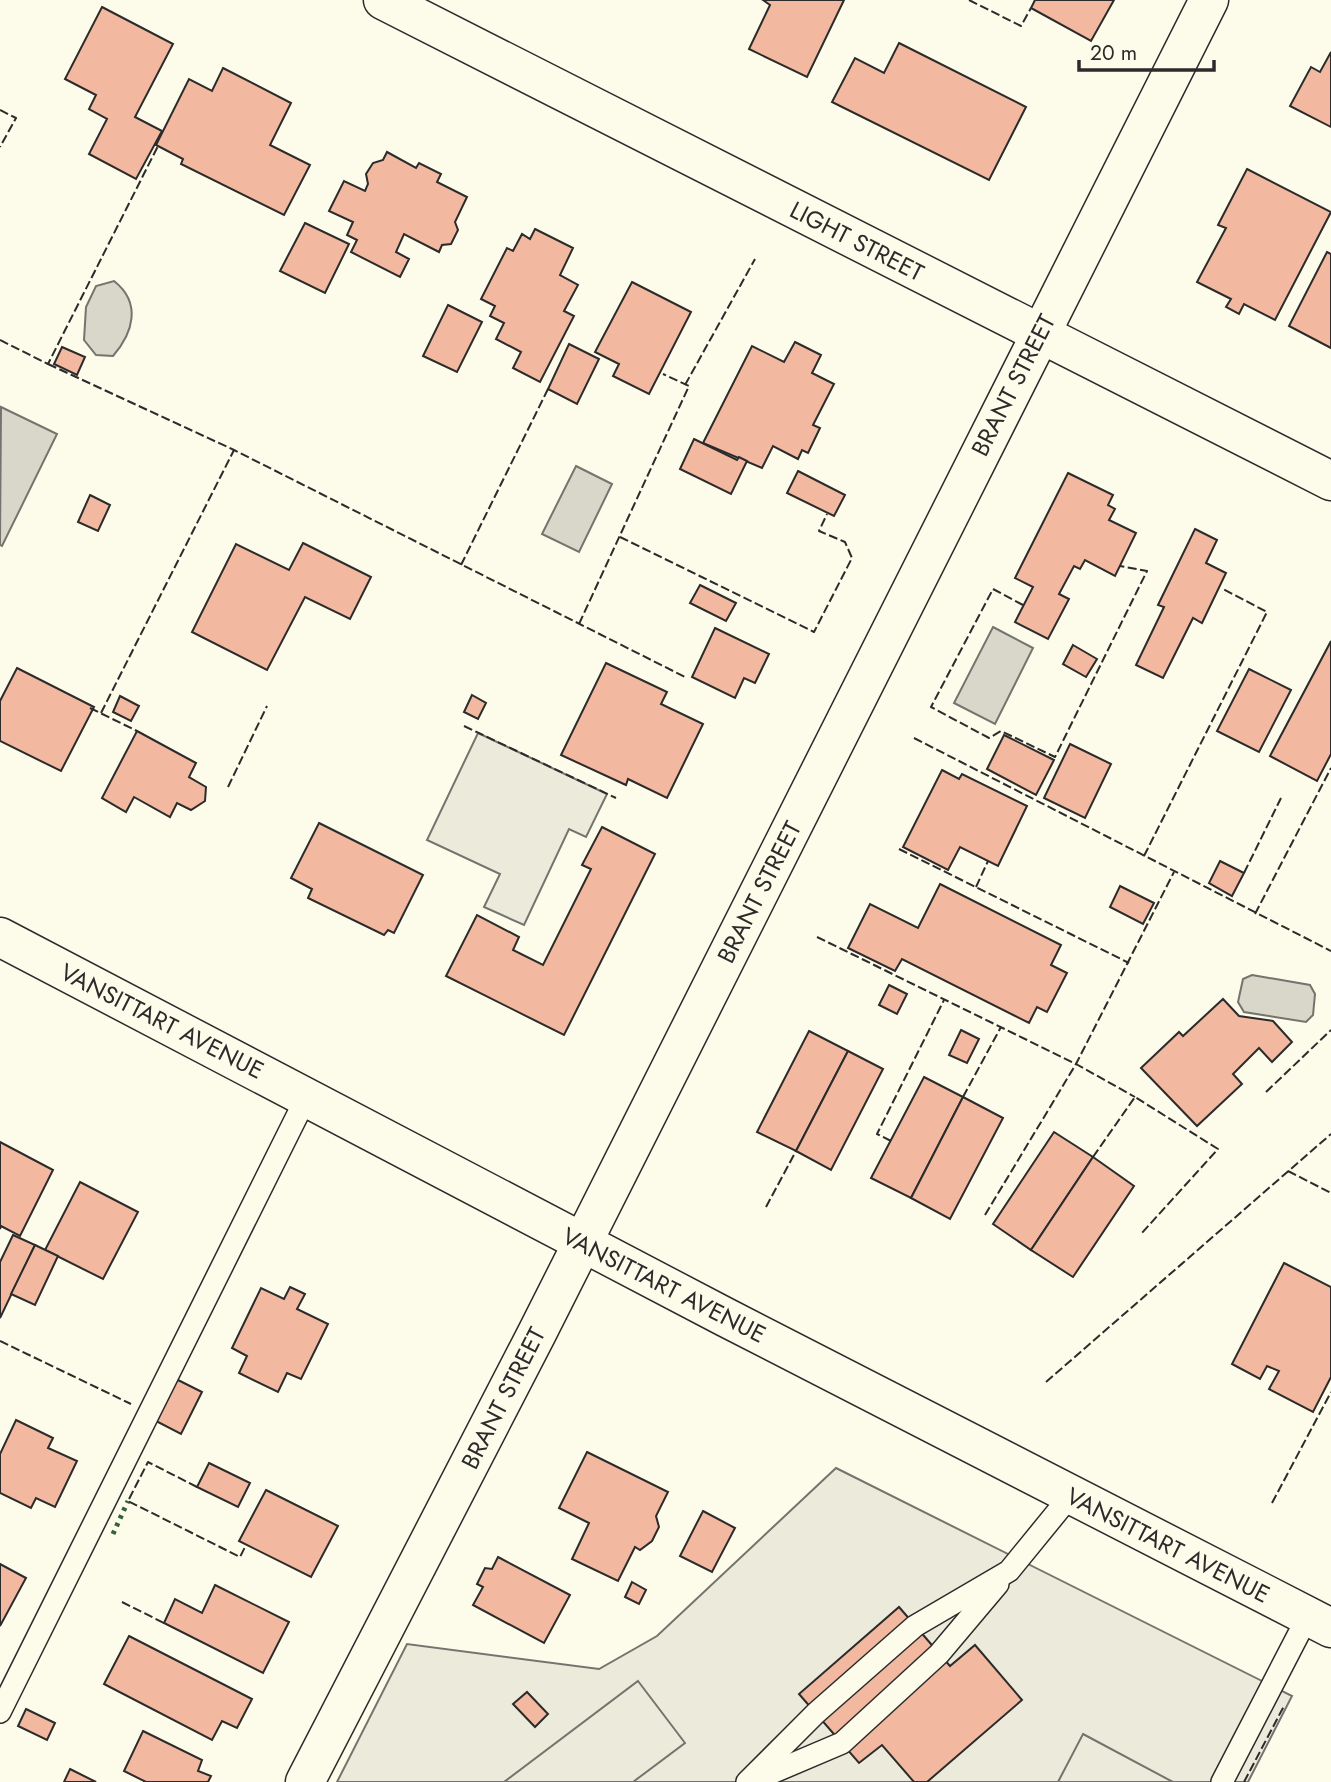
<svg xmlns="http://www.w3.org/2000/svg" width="1331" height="1782" viewBox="0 0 1331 1782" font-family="Jost,sans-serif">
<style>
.green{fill:#ecebdb;stroke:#74746e;stroke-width:2}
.parking{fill:#eceadb;stroke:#74746e;stroke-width:2}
.water{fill:#d8d7c9;stroke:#74746e;stroke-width:2}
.building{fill:#f2b8a0;stroke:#2b2b2b;stroke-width:2}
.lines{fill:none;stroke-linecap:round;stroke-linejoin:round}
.lane-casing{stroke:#2b2b2b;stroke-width:24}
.street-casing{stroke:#2b2b2b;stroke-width:41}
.secondary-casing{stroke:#2b2b2b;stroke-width:41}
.primary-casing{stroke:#2b2b2b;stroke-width:41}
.lane{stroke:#fdfbea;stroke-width:21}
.street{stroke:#fdfbea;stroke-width:38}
.secondary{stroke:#fdfbea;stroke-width:38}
.primary{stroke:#fdfbea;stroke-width:38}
.hedge{stroke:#34623c;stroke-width:5;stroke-dasharray:3.5 5;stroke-linecap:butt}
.fence{stroke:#2b2b2b;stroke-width:2;stroke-dasharray:9 3.5;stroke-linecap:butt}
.labels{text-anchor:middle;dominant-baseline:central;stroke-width:5;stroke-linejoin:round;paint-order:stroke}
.street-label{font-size:24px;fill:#2b2b2b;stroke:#fdfbea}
</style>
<rect width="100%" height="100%" fill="#fdfbea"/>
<path class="green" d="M836 1468 1292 1696 1248 1782H337L407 1644 599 1669 657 1636Z"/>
<g class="parking">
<path d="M478 733 607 794 586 837 569 829 524 925 484 907 500 874 427 840Z"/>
<path d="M638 1681 685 1743 633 1782H504Z"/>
<path d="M1083 1734 1173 1782H1058Z"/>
</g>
<g class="water">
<path d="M114 281C142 303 133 333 113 356L96 355 84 340 86 307 96 286Z"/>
<path d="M1 407 57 434 2 546 0 545Z"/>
<path d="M576 466 612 484 579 552 542 534Z"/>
<path d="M993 627 1033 648 995 724 954 703Z"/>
<path d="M1252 975 1310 985 1315 994 1313 1015 1306 1022 1244 1012 1238 1002 1243 979Z"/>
</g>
<g class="building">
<path d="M844 0 807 77 749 49 770 5 763 0Z"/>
<path d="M1035 0H1114L1091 41 1031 8Z"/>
<path d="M102 7 173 44 135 117 162 131 136 179 89 154 107 119 89 109 96 95 65 79Z"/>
<path d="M899 43 1026 107 989 180 832 102 855 58 884 73Z"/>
<path d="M1331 52V127L1290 106 1311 67 1320 72Z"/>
<path d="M223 68 291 103 270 145 310 165 284 215 181 164 183 159 156 145 189 79 212 91Z"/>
<path d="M387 152 416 168 419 163 441 174 437 182 467 197 455 222 458 230 451 244 442 245 439 252 404 234 396 252 409 259 400 277 351 252 357 240 347 235 353 222 329 211 344 181 365 191 368 184 366 174 373 163 383 160Z"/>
<path d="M1247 169 1331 212 1275 320 1244 304 1239 314 1226 307 1231 299 1197 282 1226 228 1218 225Z"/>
<path d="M305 223 349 244 325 293 280 271Z"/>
<path d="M535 229 573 248 560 275 578 285 564 311 574 316 540 382 513 368 521 352 496 339 504 323 490 316 495 306 481 299 507 248 513 251 522 234 530 239Z"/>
<path d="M1327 252 1331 254V348L1289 326Z"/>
<path d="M632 282 691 312 649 394 613 376 619 364 595 352Z"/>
<path d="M448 305 482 322 457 372 423 356Z"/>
<path d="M795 342 821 355 812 373 834 384 813 425 820 428 808 453 802 450 798 459 773 446 762 468 703 443 752 346 784 362Z"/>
<path d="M569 344 599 359 577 404 548 389Z"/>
<path d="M62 347 85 357 77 375 54 364Z"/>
<path d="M694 439 737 460 739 457 747 461 731 494 680 469Z"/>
<path d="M798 471 845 495 834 516 787 493Z"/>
<path d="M1068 473 1113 495 1108 505 1115 509 1109 520 1136 533 1115 576 1085 560 1080 569 1074 566 1059 594 1069 599 1048 639 1015 622 1033 587 1015 578Z"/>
<path d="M90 495 110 505 98 531 78 522Z"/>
<path d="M1195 529 1217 540 1206 563 1226 573 1202 623 1193 618 1163 678 1136 665 1164 607 1158 605Z"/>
<path d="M303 543 371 577 350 619 305 597 267 670 192 632 236 544 289 570Z"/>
<path d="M700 585 736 603 726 621 690 603Z"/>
<path d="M715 628 769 654 755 683 744 678 735 698 692 677Z"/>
<path d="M1331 641V754L1317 781 1270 756Z"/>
<path d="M1073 645 1097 659 1086 677 1063 664Z"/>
<path d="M606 663 667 692 661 704 703 724 667 798 628 779 626 785 561 755Z"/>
<path d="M17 668 94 707 61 771 0 741V701Z"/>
<path d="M1249 669 1291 690 1259 752 1217 731Z"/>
<path d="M472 695 486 703 478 719 464 712Z"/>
<path d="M120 696 139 706 131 721 113 712Z"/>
<path d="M137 731 196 763 189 777 206 787 205 801 191 810 177 803 170 817 134 797 126 812 102 798Z"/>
<path d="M1004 735 1054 760 1036 795 987 769Z"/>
<path d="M1070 744 1111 764 1085 818 1044 798Z"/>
<path d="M942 770 959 779 962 774 1027 806 998 866 960 847 948 870 903 847Z"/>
<path d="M319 823 423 875 394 933 388 930 384 935 308 898 312 889 291 878Z"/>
<path d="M602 827 655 854 564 1035 446 976 477 915 519 937 513 950 543 965 591 869 582 865Z"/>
<path d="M1220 861 1244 873 1232 896 1209 883Z"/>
<path d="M940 884 1061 945 1051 965 1067 973 1047 1012 1037 1007 1029 1023 902 959 895 971 848 948 870 904 918 928Z"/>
<path d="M1120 886 1154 903 1143 924 1110 907Z"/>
<path d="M889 985 907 994 897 1014 879 1005Z"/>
<path d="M1223 999 1239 1016 1273 1021 1292 1042 1272 1062 1259 1048 1233 1074 1242 1084 1197 1126 1141 1068 1179 1032 1183 1036Z"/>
<path d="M961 1030 979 1039 967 1063 949 1055Z"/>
<path d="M809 1031 848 1051 796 1151 757 1132Z"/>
<path d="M848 1051 883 1069 831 1170 796 1151Z"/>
<path d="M924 1077 963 1097 911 1198 871 1178Z"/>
<path d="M963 1097 1003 1118 950 1219 911 1198Z"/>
<path d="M1054 1132 1093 1157 1031 1250 993 1224Z"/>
<path d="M0 1142 53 1170 20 1236 1 1226 0 1229Z"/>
<path d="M1093 1157 1134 1186 1073 1277 1031 1250Z"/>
<path d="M80 1182 138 1212 103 1279 45 1250Z"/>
<path d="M13 1235 35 1245 0 1318V1262Z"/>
<path d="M35 1245 58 1256 35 1305 11 1294Z"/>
<path d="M1284 1263 1331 1287V1377L1313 1412 1269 1389 1279 1371 1267 1366 1260 1379 1232 1364Z"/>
<path d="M290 1287 305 1294 297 1309 328 1324 301 1379 287 1373 278 1392 239 1373 247 1356 232 1348 261 1288 284 1299Z"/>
<path d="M176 1379 202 1392 181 1434 156 1421Z"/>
<path d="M16 1420 53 1438 48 1448 77 1461 55 1507 36 1498 31 1508 0 1493V1454Z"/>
<path d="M587 1452 668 1492 656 1516 659 1527 652 1541 640 1550 635 1547 618 1581 572 1559 589 1523 559 1508Z"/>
<path d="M209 1463 250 1483 238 1507 197 1487Z"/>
<path d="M266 1490 338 1526 311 1577 239 1541Z"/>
<path d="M703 1511 735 1528 712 1572 680 1556Z"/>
<path d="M498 1557 570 1595 544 1643 473 1605 483 1587 477 1584 485 1568 492 1569Z"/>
<path d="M0 1564 26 1578 0 1626Z"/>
<path d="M632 1582 646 1590 639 1604 625 1597Z"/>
<path d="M215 1585 289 1622 263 1673 164 1623 175 1599 202 1613Z"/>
<path d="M899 1607 950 1666 975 1645 1022 1700 927 1782H914L882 1745 859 1763 799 1694Z"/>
<path d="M129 1636 252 1699 237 1728 222 1721 212 1740 104 1684Z"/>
<path d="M527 1692 548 1714 535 1727 513 1704Z"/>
<path d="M26 1709 55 1723 47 1740 18 1726Z"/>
<path d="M143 1731 202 1760 198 1771 211 1776 208 1782H146L124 1771Z"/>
<path d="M70 1769 96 1782H64Z"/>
</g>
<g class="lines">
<g class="lane-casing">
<g id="lane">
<path d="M0 1712 307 1096"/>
<path d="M755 1780 842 1743 939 1654 998 1584"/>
<path d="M747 1782 816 1713 915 1626 1009 1571 1071 1495"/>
<path d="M1222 1782 1308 1616"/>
</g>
</g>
<g class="street-casing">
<path id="street" d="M383 0 1331 481"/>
</g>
<g class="secondary-casing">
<path id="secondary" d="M305 1782 537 1333 1209 0"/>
</g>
<g class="primary-casing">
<path id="primary" d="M0 937 725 1317 1331 1628"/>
</g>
<use href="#lane" class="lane"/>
<use href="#street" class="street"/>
<use href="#secondary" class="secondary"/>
<use href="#primary" class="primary"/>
<path class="hedge" d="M113 1534 128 1501"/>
<g class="fence">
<path d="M969 0 1021 26 1031 8"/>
<path d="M0 110 16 118 0 147"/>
<path d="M0 340 48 364 158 146"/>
<path d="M48 364 234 450 687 678"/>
<path d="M685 385 755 259"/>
<path d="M620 537 814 632 852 558 845 542 819 531 827 514"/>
<path d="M461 565 548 389"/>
<path d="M1023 605 993 589 931 707 989 738 1001 731 1055 757 1147 571 1120 566"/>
<path d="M579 624 689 386 663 374"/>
<path d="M90 708 137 731"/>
<path d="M101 713 234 450"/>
<path d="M464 726 616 798"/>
<path d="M914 738 1331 951"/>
<path d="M228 787 267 706"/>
<path d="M899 849 1129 963"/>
<path d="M1144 856 1267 612 1223 589"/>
<path d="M1244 873 1281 798"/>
<path d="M976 887 988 861"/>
<path d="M1255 914 1331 768"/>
<path d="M817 937 1076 1064 1135 1097"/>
<path d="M1266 1092 1331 1030"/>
<path d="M963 1097 1001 1027"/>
<path d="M891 1141 877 1134 944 1000"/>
<path d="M1093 1157 1135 1097 1218 1149 1141 1234"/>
<path d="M1288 1171 1331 1193"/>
<path d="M766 1207 796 1151"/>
<path d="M985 1215 1076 1064 1174 872"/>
<path d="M0 1341 131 1404"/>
<path d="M1046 1382 1331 1134"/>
<path d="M197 1487 148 1462 128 1501 240 1557 246 1545"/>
<path d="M1272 1503 1331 1392"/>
<path d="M122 1602 164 1623"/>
<path d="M1244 1782 1284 1706"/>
</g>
</g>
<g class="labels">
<g class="street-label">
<text transform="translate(857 241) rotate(27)">LIGHT STREET</text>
<text transform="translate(1013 385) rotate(-63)">BRANT STREET</text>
<text transform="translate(759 892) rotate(-63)">BRANT STREET</text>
<text transform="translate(162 1021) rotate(27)">VANSITTART AVENUE</text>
<text transform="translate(664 1285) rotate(27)">VANSITTART AVENUE</text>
<text transform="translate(503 1398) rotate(-63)">BRANT STREET</text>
<text transform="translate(1168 1545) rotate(27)">VANSITTART AVENUE</text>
</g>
</g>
<path d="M1079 60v10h135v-10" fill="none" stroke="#2b2b2b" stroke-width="3.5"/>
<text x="1090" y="60" font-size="21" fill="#2b2b2b" stroke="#fdfbea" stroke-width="5" paint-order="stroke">20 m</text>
</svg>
